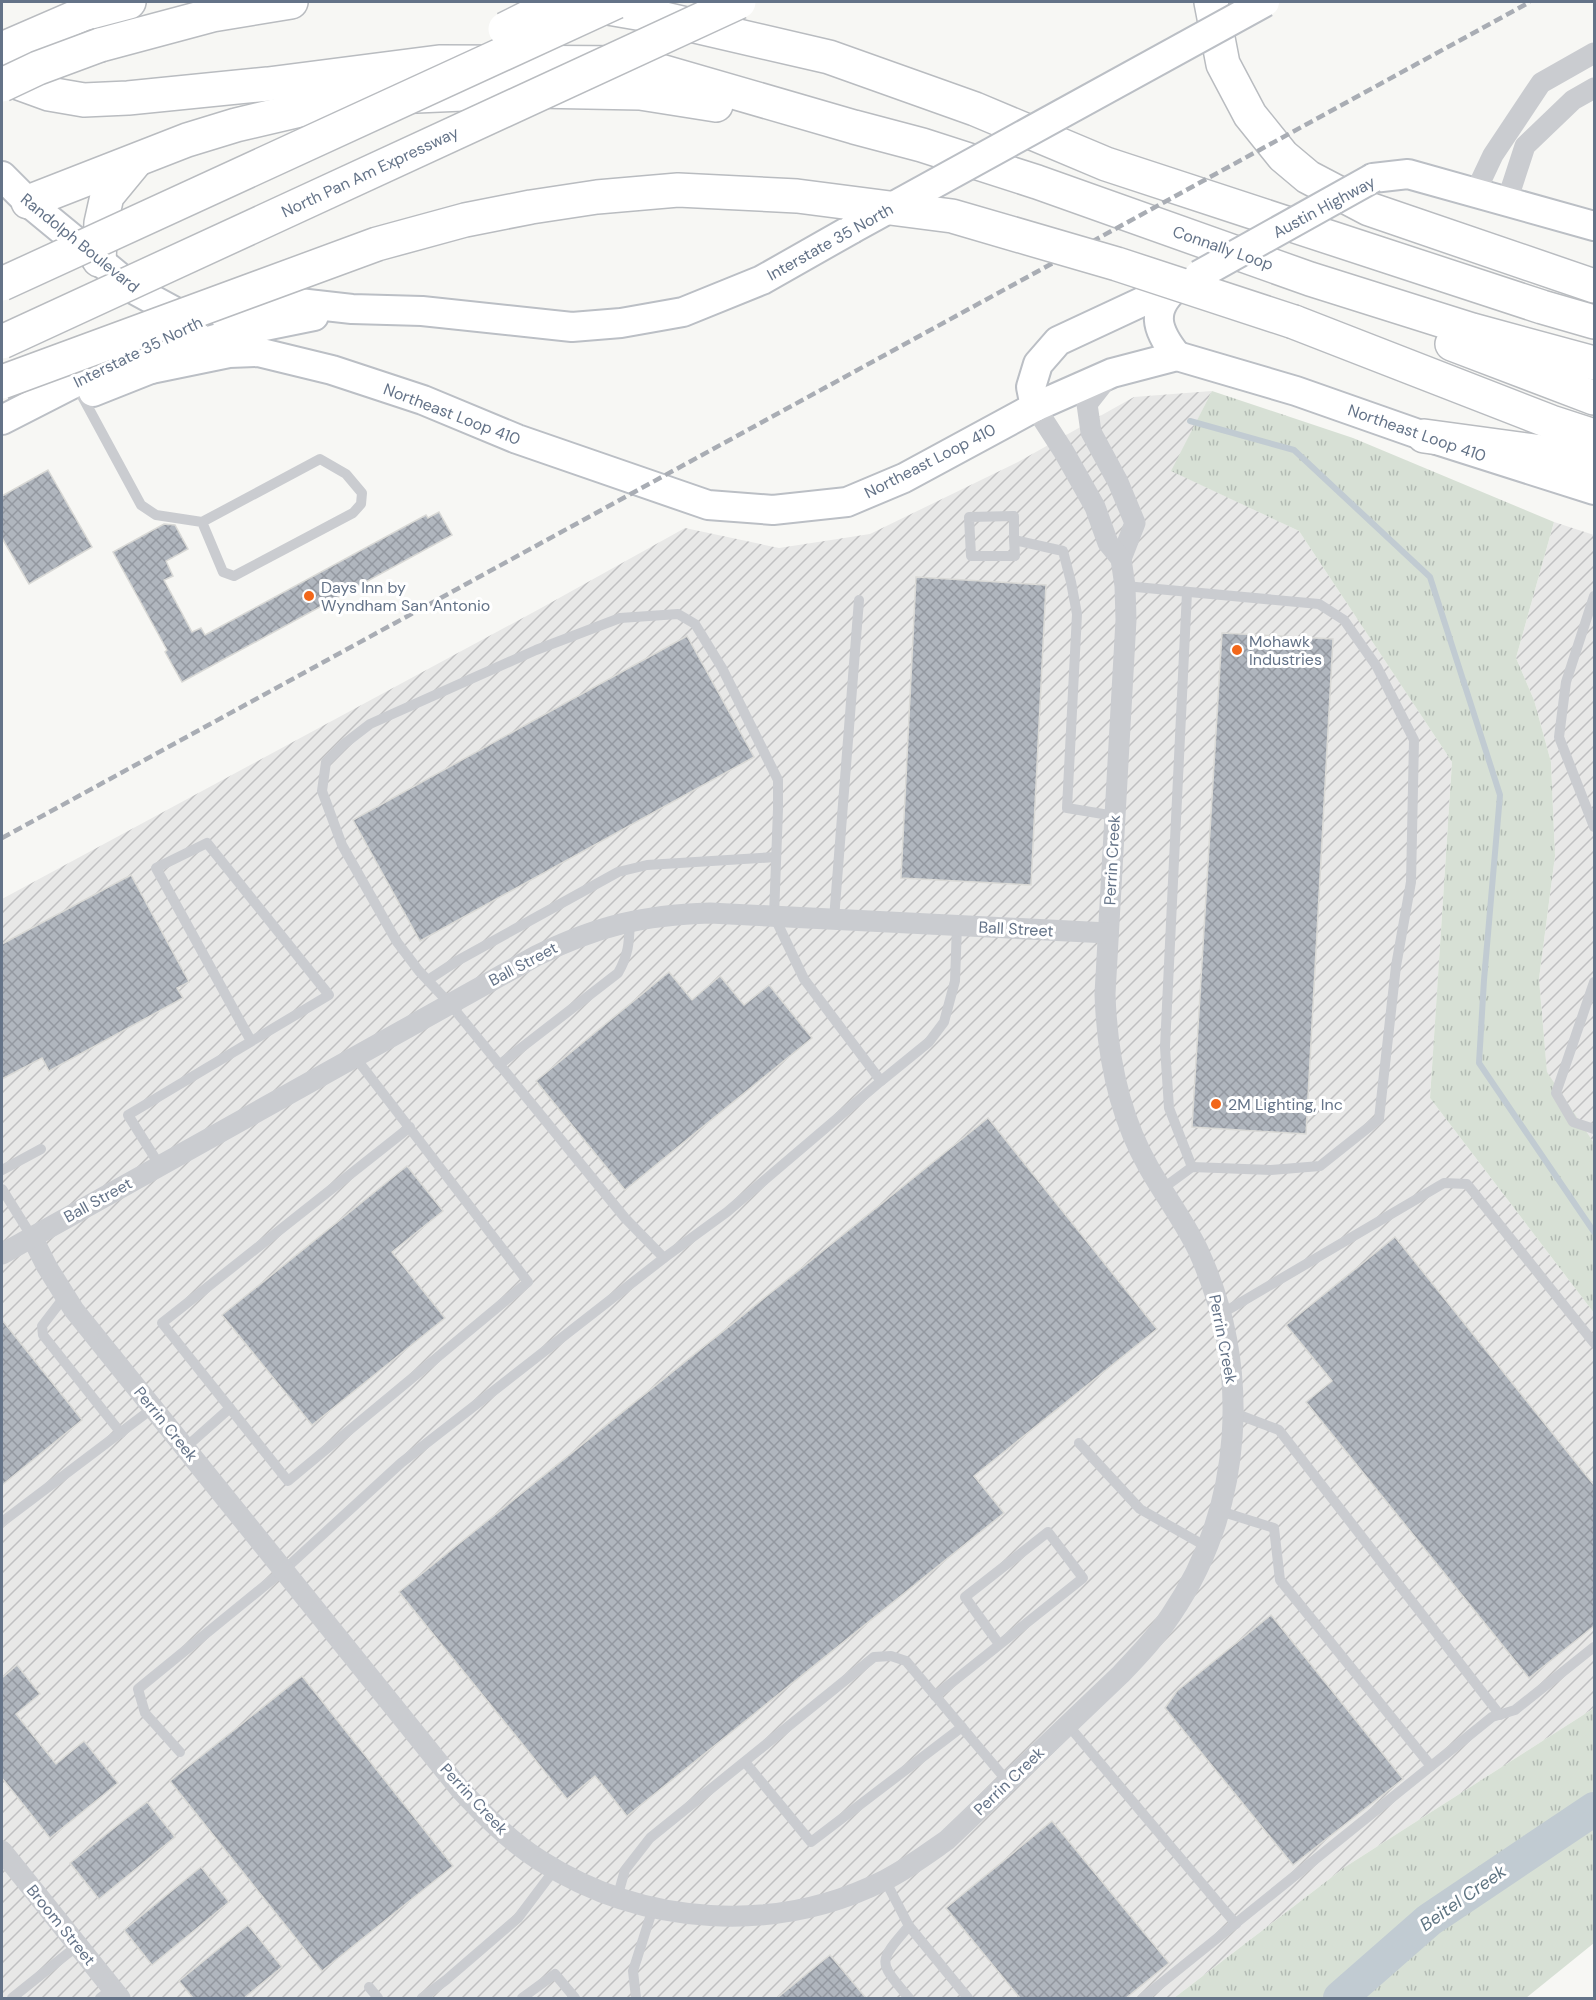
<svg xmlns="http://www.w3.org/2000/svg" width="1596" height="2000" viewBox="0 0 1596 2000" font-family="'DM Sans',sans-serif">
<style>
.industrial{fill:url(#industrial-furrows)}
.grass{fill:url(#grass-tufts)}
.lines{fill:none;stroke-linecap:round;stroke-linejoin:round}
.stream{stroke:#c1cbd2;stroke-width:6}
.river{stroke:#c1cbd2;stroke-width:34}
.building{fill:url(#building-cross-hatch);stroke:#d9d9d6;stroke-width:1.5}
.secondary-casing{stroke:#bbbfc5;stroke-width:32}
.motorway-casing{stroke:#b9bcc0;stroke-width:36}
.service{stroke:#caccd0;stroke-width:10}
.minor{stroke:#caccd0;stroke-width:21}
.secondary{stroke:#fff;stroke-width:28}
.motorway{stroke:#fff;stroke-width:33}
.rail{stroke:#a9adb4;stroke-width:4.5;stroke-dasharray:9 4.5;stroke-linecap:butt}
.secondary-bridge-casing{stroke:#bbbfc5;stroke-width:32;stroke-linecap:butt}
.motorway-bridge-casing{stroke:#b9bcc0;stroke-width:36;stroke-linecap:butt}
.secondary-bridge{stroke:#fff;stroke-width:28}
.motorway-bridge{stroke:#fff;stroke-width:33}
.poi-dot{fill:#f2671a;stroke:#fff;stroke-width:2}
.labels{text-anchor:middle;dominant-baseline:central;stroke-width:6;stroke-linejoin:round;paint-order:stroke}
.street-label{font-size:16px;fill:#647388;stroke:#fff}
.poi-label{font-size:16px;fill:#647388;stroke:#fff;text-anchor:start}
.water-label{font-size:18px;font-style:italic;fill:#5f7583;stroke:#fff}
</style>
<defs>
<pattern id="industrial-furrows" width="10" height="10" patternUnits="userSpaceOnUse" patternTransform="scale(1.5)"><rect width="10" height="10" fill="#e8e8e7"/><path d="M-1 1l2-2M0 10L10 0M9 11l2-2" fill="none" stroke="#c0c0c1"/></pattern>
<pattern id="grass-tufts" width="24" height="20" patternUnits="userSpaceOnUse" patternTransform="scale(1.5)"><rect width="24" height="20" fill="#d7e0d5"/><path d="M3 7l-1-3M5 7V3M7 7l1-3M15 17l-1-3M17 17v-4M19 17l1-3" fill="none" stroke="#b2bab3"/></pattern>
<pattern id="building-cross-hatch" width="8" height="8" patternUnits="userSpaceOnUse" patternTransform="scale(1.5)"><rect width="8" height="8" fill="#b0b6be"/><path d="M0 0l8 8M0 8l8-8" fill="none" stroke="#9398a0"/></pattern>
</defs>
<rect width="100%" height="100%" fill="#f7f7f4"/>
<g class="industrial">
<path d="M1212 391 1172 471 1299 531 1452 762 1430 1098 1594 1313V1708L1345 1867 1174 1998H2V899L543 607 685 528 779 548 870 534 1018 462 1134 397Z"/>
<path d="M1554 522 1594 535V1143L1547 1073 1539 979 1555 856 1551 762 1534 700 1516 658Z"/>
</g>
<g class="grass">
<path d="M1212 391 1353 438 1554 522 1516 658 1534 700 1551 762 1555 856 1539 979 1547 1072 1594 1143V1313L1430 1098 1452 762 1299 531 1171 471Z"/>
<path d="M1594 1708V1943L1526 1998H1174L1345 1867Z"/>
</g>
<g class="lines">
<path class="stream" d="M1190 421 1294 450 1430 577 1500 795 1484 980 1479 1063 1594 1232"/>
<path class="river" d="M1340 1998 1429 1920 1594 1809"/>
</g>
<g class="building">
<path d="M48 470 92 547 29 584 2 538V496Z"/>
<path d="M439 512 452 535 182 682 165 652 167 650 113 552 164 524 175 525 188 549 166 561 173 576 164 580 192 632 201 628 205 635 426 515 428 518Z"/>
<path d="M916 577 1046 585 1031 885 901 878Z"/>
<path d="M1222 633 1333 639 1306 1134 1192 1127Z"/>
<path d="M687 636 754 757 420 941 353 820Z"/>
<path d="M131 875 189 982 177 988 183 998 49 1071 42 1058 2 1079V944Z"/>
<path d="M669 972 692 1000 720 976 744 1005 769 985 812 1038 625 1190 536 1081Z"/>
<path d="M988 1118 1157 1329 974 1476 1004 1513 627 1816 595 1776 567 1799 399 1592Z"/>
<path d="M407 1166 443 1211 392 1252 445 1318 312 1425 222 1315Z"/>
<path d="M1395 1237 1594 1485V1626L1529 1678 1306 1402 1332 1381 1286 1325Z"/>
<path d="M2 1320 82 1420 2 1485Z"/>
<path d="M1271 1615 1403 1779 1293 1865 1165 1708 1177 1691Z"/>
<path d="M17 1665 40 1694 16 1714 56 1764 84 1741 118 1783 50 1838 2 1778V1678Z"/>
<path d="M302 1676 453 1866 322 1971 170 1781Z"/>
<path d="M147 1802 175 1837 99 1899 70 1863Z"/>
<path d="M1052 1821 1169 1963 1126 1998H1020L946 1908Z"/>
<path d="M201 1867 229 1902 152 1965 124 1930Z"/>
<path d="M248 1925 282 1967 244 1998H193L179 1981Z"/>
<path d="M830 1955 866 1998H777Z"/>
</g>
<g class="lines">
<g class="secondary-casing">
<g id="secondary">
<path d="M2 176 28 202 135 290 194 322"/>
<path d="M1373 178 1408 174 1594 226"/>
<path d="M223 314 258 305 290 302 352 309 422 311 572 327 621 323 683 312 762 280 852 229"/>
<path d="M1177 356C1156 330 1149 309 1179 285"/>
<path d="M151 369 229 353 258 352 332 370 423 400 517 439 708 505 773 510 847 502 904 478 1035 407 1112 373 1177 356 1296 391 1424 436 1594 490"/>
<path d="M93 392 151 369 181 349 250 329 314 316"/>
<path d="M1035 407 1031 387 1038 364 1058 341 1176 286"/>
<path d="M2 420 180 329"/>
</g>
</g>
<g class="motorway-casing">
<g id="motorway">
<path d="M1211 2 1223 64 1250 115 1283 156 1308 177 1369 209 1594 286"/>
<path d="M585 4 643 14 829 57 975 109 1106 164 1542 307 1594 322"/>
<path d="M100 45 212 15 291 2"/>
<path d="M2 49 83 14 129 2"/>
<path d="M2 77 49 94 84 100 128 98 268 84 439 62 633 63 854 127 922 145 1037 182 1310 279 1472 330 1594 363"/>
<path d="M28 202 187 140 236 125 347 99 535 91 640 93 716 105"/>
<path d="M99 260 101 223 107 196 135 162"/>
<path d="M1294 322 1551 422 1594 436"/>
<path d="M1452 344 1594 398"/>
<path d="M1424 436 1594 459"/>
</g>
</g>
<g class="service">
<path d="M82 396 141 505 156 515 202 522 320 459 346 474 362 493 361 504 353 513 234 576 223 572 202 522"/>
<path d="M1014 540 1015 556H971L969 517 1014 516V540L1063 551 1071 582 1077 614 1067 808 1115 816"/>
<path d="M1125 586 1319 604 1344 620 1377 667 1414 740 1411 882 1396 966 1379 1119 1320 1166 1271 1170 1192 1167 1162 1189"/>
<path d="M1187 592 1165 1047 1169 1108 1192 1167"/>
<path d="M1594 596 1566 682 1559 737 1594 827"/>
<path d="M834 919 859 600"/>
<path d="M428 980 457 961 618 872 647 865 776 857"/>
<path d="M1594 982 1556 1093 1573 1122 1594 1129"/>
<path d="M355 1057 528 1282 288 1481 162 1323 410 1127"/>
<path d="M499 1065 618 973C629 954 629 942 630 921"/>
<path d="M160 1166 128 1115 329 995 207 843 156 868 251 1041"/>
<path d="M2 1170 41 1149"/>
<path d="M2 1189 32 1237"/>
<path d="M664 1258 625 1218 450 1004 419 971 397 942 342 845 322 791 326 762 344 744 370 724 536 650 620 618 678 614 695 624 722 668 778 780V809L774 916 804 979 881 1081"/>
<path d="M65 1296 42 1326 43 1335 121 1433"/>
<path d="M1221 1314 1444 1183 1467 1184 1594 1343"/>
<path d="M1234 1413 1279 1430 1500 1715"/>
<path d="M1079 1443 1140 1509 1207 1547"/>
<path d="M185 1448 230 1408"/>
<path d="M1220 1511 1274 1528 1280 1580 1431 1766"/>
<path d="M2 1522 153 1408"/>
<path d="M935 1696 1083 1578 1048 1532 965 1597 999 1644"/>
<path d="M1068 1725 1236 1924"/>
<path d="M180 1752 145 1713 138 1689 284 1570 401 1463 664 1258 727 1212 881 1081 929 1042 944 1022 955 981 957 925"/>
<path d="M745 1762 811 1842 962 1727"/>
<path d="M885 1880 909 1926 968 1998"/>
<path d="M617 1898 625 1870 650 1838 874 1657 891 1656 906 1661 1008 1782"/>
<path d="M369 1987 378 1998"/>
<path d="M12 1998 77 1946"/>
<path d="M100 1998 112 1989"/>
<path d="M422 1998 446 1980 518 1918 555 1869"/>
<path d="M522 1998 555 1974 575 1998"/>
<path d="M636 1998 633 1971 653 1908"/>
<path d="M909 1998C878 1961 877 1963 909 1926"/>
<path d="M1143 1998 1492 1717 1515 1710 1594 1647"/>
</g>
<g class="minor">
<path d="M1475 193 1493 155 1541 83 1594 53"/>
<path d="M1507 201 1525 146 1573 100 1594 88"/>
<path d="M1109 376 1087 404 1091 432 1118 482 1135 523 1121 559"/>
<path d="M32 1237 47 1267 74 1310 459 1788C484 1815 509 1841 541 1861 643 1926 776 1935 885 1880 907 1869 927 1854 947 1840L1121 1674C1139 1655 1157 1636 1171 1615 1244 1507 1252 1368 1198 1250 1184 1221 1165 1196 1149 1168 1118 1114 1107 1055 1105 994L1126 620 1125 586 1121 559 1108 543 1095 507 1064 452 1035 407"/>
<path d="M2 1254 536 956C597 926 643 915 710 913L1108 933"/>
<path d="M2 1851 120 1998"/>
</g>
<use href="#secondary" class="secondary"/>
<use href="#motorway" class="motorway"/>
<path class="rail" d="M2 838 1530 2"/>
<g class="secondary-bridge-casing">
<g id="secondary-bridge">
<path d="M852 229 1265 2"/>
<path d="M1199 275 1373 178"/>
</g>
</g>
<g class="motorway-bridge-casing">
<g id="motorway-bridge">
<path d="M505 29 559 2"/>
<path d="M2 85 38 68 100 45"/>
<path d="M2 284 616 2"/>
<path d="M2 342 739 2"/>
<path d="M2 382 377 244 465 220 531 207 597 197 678 190 797 196 952 216 1117 264 1294 322"/>
</g>
</g>
<use href="#secondary-bridge" class="secondary-bridge"/>
<use href="#motorway-bridge" class="motorway-bridge"/>
</g>
<g class="poi-dot">
<circle cx="309" cy="596" r="6"/>
<circle cx="1237" cy="650" r="6"/>
<circle cx="1216" cy="1104" r="6"/>
</g>
<g class="labels">
<g class="street-label">
<text transform="translate(370 172) rotate(-25)">North Pan Am Expressway</text>
<text transform="translate(1324 207) rotate(-28)">Austin Highway</text>
<text transform="translate(830 242) rotate(-29)">Interstate 35 North</text>
<text transform="translate(80 243) rotate(39)">Randolph Boulevard</text>
<text transform="translate(1223 248) rotate(19)">Connally Loop</text>
<text transform="translate(138 352) rotate(-26)">Interstate 35 North</text>
<text transform="translate(452 414) rotate(21)">Northeast Loop 410</text>
<text transform="translate(1417 433) rotate(19)">Northeast Loop 410</text>
<text transform="translate(930 461) rotate(-27)">Northeast Loop 410</text>
<text transform="translate(1112 860) rotate(-87)">Perrin Creek</text>
<text transform="translate(1016 929) rotate(3)">Ball Street</text>
<text transform="translate(523 964) rotate(-28)">Ball Street</text>
<text transform="translate(98 1200) rotate(-29)">Ball Street</text>
<text transform="translate(1223 1339) rotate(79)">Perrin Creek</text>
<text transform="translate(166 1424) rotate(51)">Perrin Creek</text>
<text transform="translate(1009 1781) rotate(-44)">Perrin Creek</text>
<text transform="translate(474 1799) rotate(47)">Perrin Creek</text>
<text transform="translate(61 1925) rotate(51)">Broom Street</text>
</g>
<g class="poi-label">
<text x="321" y="587">Days Inn by<tspan x="321" dy="18">Wyndham San Antonio</tspan></text>
<text x="1249" y="641">Mohawk<tspan x="1249" dy="18">Industries</tspan></text>
<text x="1228" y="1104">2M Lighting, Inc</text>
</g>
<g class="water-label">
<text transform="translate(1463 1898) rotate(-35)">Beitel Creek</text>
</g>
</g>
<rect width="1596" height="2000" fill="none" stroke="#647388" stroke-width="6"/>
</svg>
